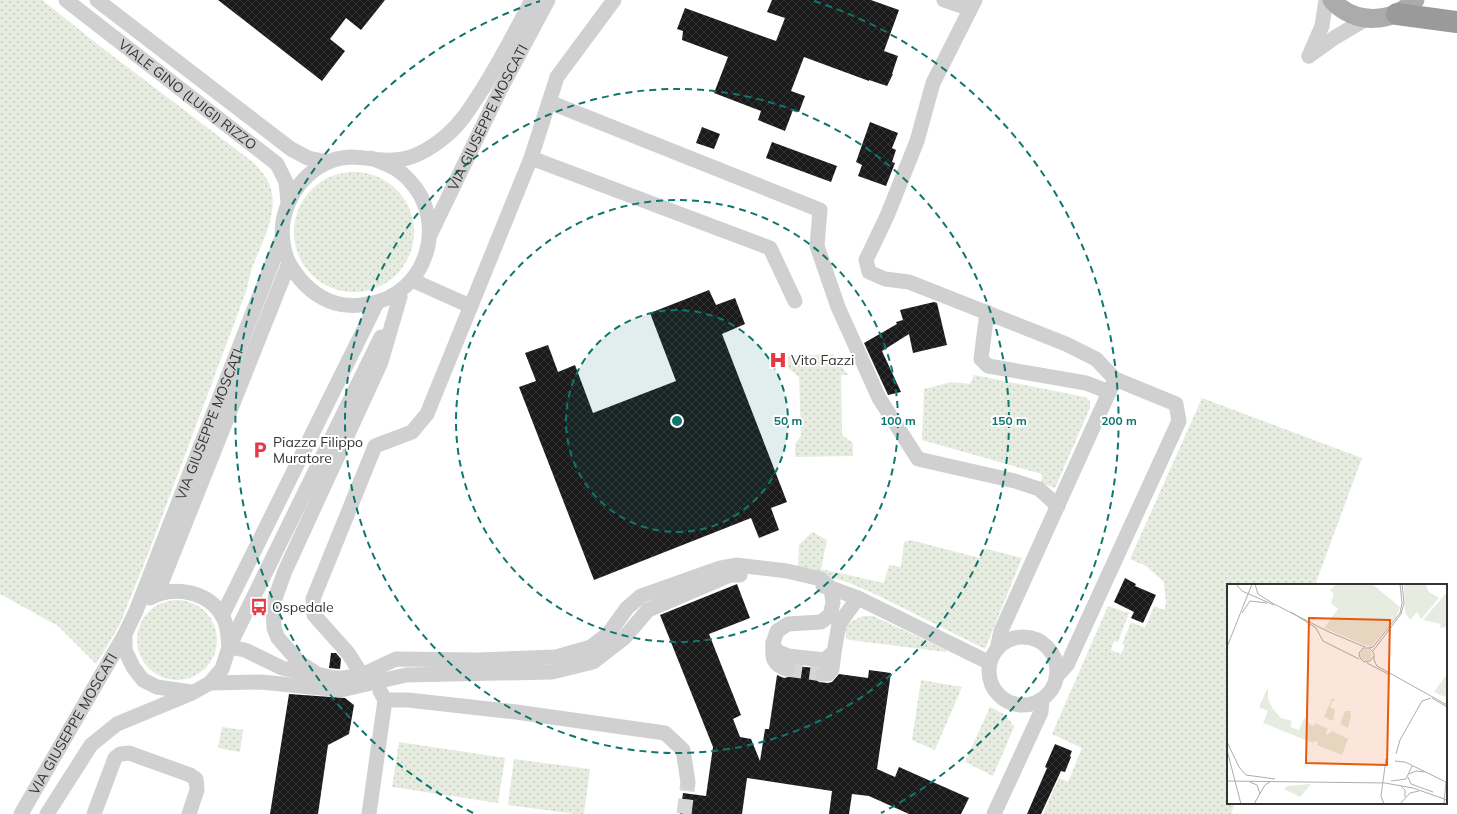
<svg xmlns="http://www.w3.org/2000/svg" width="1457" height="814" viewBox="0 0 1457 814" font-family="Mulish,sans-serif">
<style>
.green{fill:url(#green-dots)}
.building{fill:url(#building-cross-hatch)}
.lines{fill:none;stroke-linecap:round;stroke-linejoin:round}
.minor-tunnel{stroke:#d6d6d6;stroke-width:15;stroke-dasharray:15 8;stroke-linecap:butt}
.minor{stroke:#d0d0d0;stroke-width:15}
.major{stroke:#ababab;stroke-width:19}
.highway{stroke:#9a9a9a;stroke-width:22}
.ring{fill:none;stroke:#0f766e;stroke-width:2;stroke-dasharray:7 5}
.labels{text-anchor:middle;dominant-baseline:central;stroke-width:4;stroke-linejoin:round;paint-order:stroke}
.street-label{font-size:14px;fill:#333;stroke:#fff}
.poi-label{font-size:14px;fill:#333;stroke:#fff;text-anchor:start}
.inset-road{fill:none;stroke:#adadad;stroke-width:1}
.view{fill:#e8590c;fill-opacity:0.15;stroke:#e8590c;stroke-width:2}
.inset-edge{fill:none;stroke:#333;stroke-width:2}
.centre{fill:#0f766e;stroke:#fff;stroke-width:2}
.ring-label{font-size:12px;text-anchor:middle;font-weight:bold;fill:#0f766e;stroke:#fff;stroke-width:4;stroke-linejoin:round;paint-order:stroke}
</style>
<defs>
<pattern id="green-dots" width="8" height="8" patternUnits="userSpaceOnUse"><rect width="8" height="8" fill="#e6ecdf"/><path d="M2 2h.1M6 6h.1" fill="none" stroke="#c6cbc0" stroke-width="1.8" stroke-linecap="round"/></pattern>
<pattern id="building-cross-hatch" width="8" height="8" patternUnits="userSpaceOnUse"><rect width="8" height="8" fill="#1a1a1a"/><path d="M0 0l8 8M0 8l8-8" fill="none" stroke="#333"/></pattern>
</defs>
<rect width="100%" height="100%" fill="#fff"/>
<g class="green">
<path d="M0 0H42L101 47 254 163C261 171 267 177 270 186 280 214 260 245 251 271 249 277 248 284 247 289L148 554 119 626 96 664 58 626 0 594Z"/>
<circle cx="354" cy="232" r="60"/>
<path d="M833 354 848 375H841L842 435 853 443V456L795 457V444L801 436 799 377 788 368V356Z"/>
<path d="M974 375 1085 397 1090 401V408L1055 488 1041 483 1042 474 922 440 924 389 952 382 970 384Z"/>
<path d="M1202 398 1362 458 1315 585H1228V803H1235L1231 814H1043L1059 778 1068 782 1082 748 1052 734 1108 606 1129 613 1118 642 1114 641 1111 650 1121 654 1125 645 1122 644 1131 622 1145 628 1154 606 1164 610 1166 603 1164 582 1146 566 1130 559Z"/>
<path d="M812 532 827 540 821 569 884 583 889 565 901 567 904 542 911 540 979 558 983 548 1022 558 985 649 877 595 847 582 823 575 798 571 799 545Z"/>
<circle cx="177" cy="640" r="40"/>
<path d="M863 616H873L880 619 946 650V652L850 640 846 638 845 627 852 621Z"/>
<path d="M921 680 962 687 935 750 912 740Z"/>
<path d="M990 707C1001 712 1008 716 1014 727L993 776 965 762Z"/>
<path d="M222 727 243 730 240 752 218 748Z"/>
<path d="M399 742 505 758 498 803 392 787Z"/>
<path d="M514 759 590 769 584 814H575L508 805Z"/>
</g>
<g class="building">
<path d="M218 0H385L361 30 346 18 330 39 345 51 322 81Z"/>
<path d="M772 0H871L899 10 884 51 898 56 892 74H893L887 86 869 80V81L804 57 791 91 805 96 799 112 793 110 785 131 758 120 761 111 714 93 728 57 682 40 683 31 677 29 685 8 776 41 785 18 767 12Z"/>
<path d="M870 122 898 133 892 148 896 150 892 162 895 163 886 186 858 176 862 165 856 162Z"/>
<path d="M702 127 720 134 714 149 696 143Z"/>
<path d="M772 142 837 166 831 182 766 158Z"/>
<path d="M709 290 716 305 735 298 745 324 722 334 787 502 771 508 779 530 759 538 751 518 594 580 519 387 536 381 525 353 548 345 558 372 575 365 593 413 676 381 650 313Z"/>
<path d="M934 302 937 303 947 345 913 353 909 334 882 351 901 392 888 395 864 343 897 324 896 322 903 320 900 310Z"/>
<path d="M1125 578 1136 584 1135 586 1156 595 1143 623 1131 618 1134 612 1114 602Z"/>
<path d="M737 584 750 618 709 634 741 715 733 719 740 737 751 739 760 761 765 729H769L777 675 784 678 793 676 796 672 795 666 816 668 814 674 815 679 819 682 828 683 832 682 839 674 868 678 869 670 891 673 877 769 895 777 899 767 969 798 961 814H909L869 796 852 794 849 814H829L832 791 747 778 742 814H680L683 793 706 796 713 747 660 615Z"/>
<path d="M331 653H336L341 659 340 669 329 668Z"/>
<path d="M289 694 345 698 354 705 349 734 328 745 318 814H270Z"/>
<path d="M1055 744 1072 751 1070 756 1071 757 1065 772 1061 771 1041 814H1027L1047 768 1045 767Z"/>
</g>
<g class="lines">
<g class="minor-tunnel">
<path d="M787 669 823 674"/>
<path d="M684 814 688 782"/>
</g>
<g class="minor">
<path id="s1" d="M66 0 277 164 286 182 288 202"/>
<path d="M97 0 291 149 308 158 328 162"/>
<path d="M944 0 970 9"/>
<path d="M975 0 933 83 917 141 887 216 866 260 869 272 885 279 909 282 1066 344 1096 359 1115 379 1176 404 1179 421 1067 665 1056 677"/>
<path d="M1309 56 1334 38 1366 19"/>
<path d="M1309 56 1322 26 1326 0"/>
<path d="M549 102 820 210 817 246 838 307 879 398 918 459 1015 481 1039 489 1058 506"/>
<path d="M371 158C384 163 398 168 408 179 450 221 427 296 367 304 357 306 345 306 335 303 315 297 301 283 290 265 282 251 280 228 285 213 293 184 319 158 351 157 365 157 379 161 393 160 413 160 433 147 447 135 460 124 469 110 478 96 498 66 515 32 532 0"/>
<path d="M531 158 557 77 614 0"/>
<path id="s2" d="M430 235 500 90 548 0"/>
<path d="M412 280 461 302 471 306"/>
<path d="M400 297 381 362 285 571 273 604 274 628 278 638 299 662 317 674 333 678H343L362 675 396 659 477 660 556 657 591 647 609 633 627 608 641 596 720 568 736 565 787 571 821 579 831 588 833 603 830 615 821 622 788 624 777 631 773 643 776 651 788 656 824 660 834 652 839 624 858 598"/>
<path d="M987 312 981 359 988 366 1086 383 1109 392"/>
<path d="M823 586 831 588 858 598 990 663"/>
<path d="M157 594 289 263"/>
<path d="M150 598C174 585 209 591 223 617 228 626 228 637 229 647"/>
<path d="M222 616 377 303"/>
<path d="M125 634V650L133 667 143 680 157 687 191 692"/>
<circle cx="1023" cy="671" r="34"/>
<path d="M773 643C772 657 772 665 787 669"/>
<path d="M229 647 245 650 282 668 311 674"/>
<path d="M997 649 1001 631 1115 379"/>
<path d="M823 674H828L832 669 834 652"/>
<path d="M362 675 348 653 314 615 313 599 375 446 412 432 427 414 531 158 770 248 795 301"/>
<path d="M210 683 261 682 341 690 406 675 552 672 593 662 624 638 648 610 730 575H740"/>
<path d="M385 700H408L516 712 665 733 683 750 688 782"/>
<path id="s3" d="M21 814 125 634 136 611 282 238"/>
<path d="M47 814 91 745 117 724 192 693 210 683 222 669 229 647 381 337"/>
<path d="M94 814 115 758 120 754 129 753 190 775 196 779 197 790 189 814"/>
<path d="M369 814 385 700 380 691"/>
<path d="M994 814 1041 712 1042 699"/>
</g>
<path class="major" d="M1332 0C1354 25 1393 24 1415 0"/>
<path class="highway" d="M1397 14 1457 22"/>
</g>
<circle cx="677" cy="421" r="111" fill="#0f766e" fill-opacity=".12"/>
<g class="ring">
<circle cx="677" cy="421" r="111"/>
<circle cx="677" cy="421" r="221"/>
<circle cx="677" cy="421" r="332"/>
<path d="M473 813A442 442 0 0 1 540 1M814 1A442 442 0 0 1 881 813"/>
</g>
<defs>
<g id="hospital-bare" transform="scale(1.38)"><path d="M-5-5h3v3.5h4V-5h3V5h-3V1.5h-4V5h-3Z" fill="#e63946" stroke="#fff" stroke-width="2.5" paint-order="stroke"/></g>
<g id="parking-bare" transform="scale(1.38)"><path d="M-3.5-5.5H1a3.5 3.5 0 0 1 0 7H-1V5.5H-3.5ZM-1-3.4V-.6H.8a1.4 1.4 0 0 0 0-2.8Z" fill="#e63946" stroke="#fff" stroke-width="2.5" paint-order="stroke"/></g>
<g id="bus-bare" transform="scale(1.38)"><path d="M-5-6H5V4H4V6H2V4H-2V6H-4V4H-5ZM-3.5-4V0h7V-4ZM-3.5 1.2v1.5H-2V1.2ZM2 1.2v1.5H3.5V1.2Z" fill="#e63946" stroke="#fff" stroke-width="2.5" paint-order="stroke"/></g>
</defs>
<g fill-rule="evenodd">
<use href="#hospital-bare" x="778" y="360"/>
<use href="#parking-bare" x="260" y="450"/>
<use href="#bus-bare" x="259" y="607"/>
</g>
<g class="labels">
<g class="street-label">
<text stroke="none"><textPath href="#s1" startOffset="154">VIALE GINO (LUIGI) RIZZO</textPath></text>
<text stroke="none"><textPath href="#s2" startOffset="131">VIA GIUSEPPE MOSCATI</textPath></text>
<text stroke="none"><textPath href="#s3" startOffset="434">VIA GIUSEPPE MOSCATI</textPath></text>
<text stroke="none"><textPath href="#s3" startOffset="104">VIA GIUSEPPE MOSCATI</textPath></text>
</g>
<g class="poi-label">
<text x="791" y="360">Vito Fazzi</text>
<text x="273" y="442">Piazza Filippo<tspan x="273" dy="16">Muratore</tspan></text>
<text x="272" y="607">Ospedale</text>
</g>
</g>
<g transform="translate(1227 584)">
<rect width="220" height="220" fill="#fff"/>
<path d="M110 0H145L173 23 169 33 145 62H140L97 44 111 25 104 19 107 10 103 6ZM177 0H198L202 8 212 14 194 35 190 28 183 36 178 29ZM220 8V43L213 44 214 40 196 36ZM133 71a6 6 0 1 1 12 0a6 6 0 1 1-12 0ZM220 90V114L207 108ZM41 103V115L46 125 54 134 65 137 63 143 72 146 77 134 84 141 87 142 88 139 101 145 99 148 100 151 105 147 121 155 115 171 90 161 91 158 87 157 86 159 36 139 41 127 32 123ZM105 114 109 116 105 117 103 123 108 126 106 137 97 133ZM118 127H123L124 132 121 144 113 140Z" fill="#e6ecdf"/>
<path d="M84 200 73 213 57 205 60 202Z" fill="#e6ecdf"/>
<path class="inset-road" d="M9 0 15 7 47 21M28 0 31 10 47 20 102 48 138 63M64 28 89 44 96 57 132 75M15 29 23 17 40 19M0 63 25 0M142 64 146 63 173 29 175 19 173 0M146 67 174 30 177 19 175 0M147 72 143 77 137 78 133 74 132 69 136 64H142L146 68 147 70V76L150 82 220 121M140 79 161 90M205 114 220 123M0 158 12 183 19 191 48 195M0 166 14 220M169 170 173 156 195 117 204 114M168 177 178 178 219 198 217 220M182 190 189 187 198 188M181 193 184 200 206 208M0 197 158 199 186 204 220 216M164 197 179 195 185 182M23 198 30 201 33 210M174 202 178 206V213M27 220 38 201 43 198M157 220 154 212 159 175M173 220 183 209 192 207"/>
<path class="view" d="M82 34 163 36 160 181 79 179Z"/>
<rect width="220" height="220" class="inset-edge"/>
</g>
<circle cx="677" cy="421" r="6" class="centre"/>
<g class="ring-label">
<text x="788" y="425">50 m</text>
<text x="898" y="425">100 m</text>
<text x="1009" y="425">150 m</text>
<text x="1119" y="425">200 m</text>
</g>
</svg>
